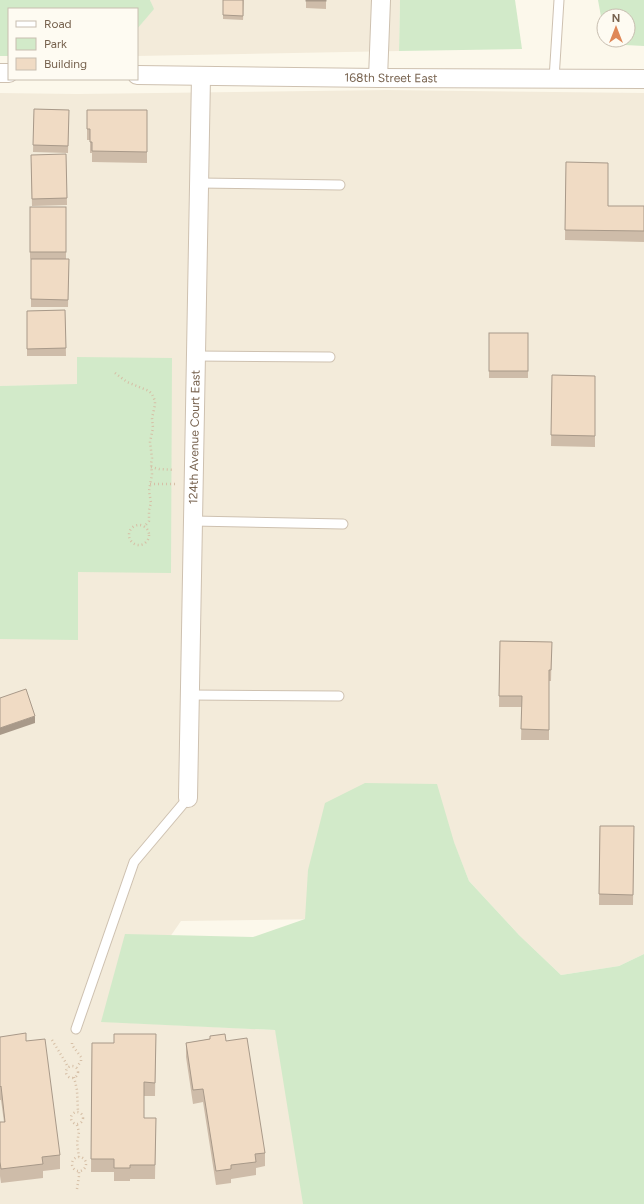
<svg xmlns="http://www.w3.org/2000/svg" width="644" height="1204" viewBox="0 0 644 1204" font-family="Figtree,sans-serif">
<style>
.residential{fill:#f3ebda}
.green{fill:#d2eac9}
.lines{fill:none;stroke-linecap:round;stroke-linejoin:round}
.service-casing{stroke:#cec1b0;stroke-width:11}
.minor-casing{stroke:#cec1b0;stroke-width:20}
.path{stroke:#d6bfa6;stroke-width:2.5;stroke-dasharray:1 3;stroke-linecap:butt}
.service{stroke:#fff;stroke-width:9}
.minor{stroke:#fff;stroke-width:18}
.wall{fill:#cebca9}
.shaded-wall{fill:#a89989}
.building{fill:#f0dbc4;stroke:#a89989}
.labels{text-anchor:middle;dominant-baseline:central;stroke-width:4;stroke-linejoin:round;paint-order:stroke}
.street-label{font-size:12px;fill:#77624e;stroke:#fefbf2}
</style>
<rect width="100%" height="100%" fill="#fcf8eb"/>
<g class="residential">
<path d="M150 0H400L399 51 137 56V29L153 9Z"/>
<path d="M387 90 644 93V954L619 966 561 975 519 935 469 881 454 843 399 918 181 921 111 1022 275 1030 325 1204H0V639H78V385L0 386V93L77 94Z"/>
</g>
<g class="green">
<path d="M0 0H150L154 9 137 29V9H9V56H0Z"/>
<path d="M400 0H515L522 49 399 51Z"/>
<path d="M598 0H644V46L606 44 605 40H628V16H604V33Z"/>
<path d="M77 357 172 358 171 573 78 572V640L0 639V386L77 384Z"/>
<path d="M365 783 437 784 454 842 469 881 519 935 561 975 619 966 644 954V1204H303L275 1030 101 1022 125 934 253 937 305 919 308 870 325 803Z"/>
</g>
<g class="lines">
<g class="service-casing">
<g id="service">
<path d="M554 79 559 0"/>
<path d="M199 183 340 185"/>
<path d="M196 356 330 357"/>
<path d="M193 521 343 524"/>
<path d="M190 695 339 696"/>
<path d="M76 1029 134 862 188 798"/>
</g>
</g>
<g class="minor-casing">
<g id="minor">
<path d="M0 73H9"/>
<path id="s1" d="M137 75 378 78 644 79"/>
<path d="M378 78 381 0"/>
<path id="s2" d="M188 798 201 76"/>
</g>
</g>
<g class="path">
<path d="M115 373 127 382 149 391 152 394 155 401V405L152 418 153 428 150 442 152 458 151 464 152 474 149 491 151 503 149 510V521L144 527"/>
<path d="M151 467 159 469 174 470"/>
<path d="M150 484H175"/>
<circle cx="139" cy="535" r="10"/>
<path d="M52 1040 66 1063 68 1068"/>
<path d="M72 1043V1045L81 1057V1061L77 1067"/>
<circle cx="72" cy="1072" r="6"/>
<path d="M74 1077 77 1090 78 1112"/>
<circle cx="77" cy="1118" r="6"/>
<path d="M77 1125 79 1132 77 1143 79 1157"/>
<circle cx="79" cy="1164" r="7"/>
<path d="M77 1189 79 1176V1170"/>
</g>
<use href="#service" class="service"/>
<use href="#minor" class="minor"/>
</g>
<g class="wall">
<path d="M223 0H244L243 20 223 19Z"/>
<path d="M306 0H326V9L306 8Z"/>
<path d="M34 109 69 110 68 153 33 152Z"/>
<path d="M87 110H147V163L92 162V153H90V140H87Z"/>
<path d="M66 154 67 205 32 206 31 163Z"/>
<path d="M566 162 608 206H644V242L565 240Z"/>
<path d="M30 207H66V259H69L68 307H31V259H30Z"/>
<path d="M65 310 66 356H27V311Z"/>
<rect x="489" y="333" width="39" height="45"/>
<path d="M552 375 595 376V447L551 446Z"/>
<path d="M500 641 552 642 551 681H549V740H521L522 707H499Z"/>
<path d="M600 826H634L633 905H599Z"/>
<path d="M156 1034 155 1096H144V1118H156L155 1179H130V1181H114V1172H91L92 1043H114Z"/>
<path d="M210 1036 226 1041 265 1153V1166L256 1168V1175L231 1179V1183L216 1185 203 1102 193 1104 186 1057V1043L210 1039Z"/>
<path d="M0 1037 26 1041 60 1155V1169L43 1171V1178L1 1183 0 1176V1122H4L1 1100H0Z"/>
</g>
<path class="shaded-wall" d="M35 716V723L0 735V728Z"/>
<g class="building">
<path d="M223 0H243V16L223 15Z"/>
<rect x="306" y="0" width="20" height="1"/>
<path d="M34 109 69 110 68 146 33 145Z"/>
<path d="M87 110H147V152L92 151V142H90V129H87Z"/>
<path d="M66 154 67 198 32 199 31 155Z"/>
<path d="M566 162 608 163V206H644V231L565 230Z"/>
<rect x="30" y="207" width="36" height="45"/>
<path d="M31 259H69L68 300 31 299Z"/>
<path d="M65 310 66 348 27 349V311Z"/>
<rect x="489" y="333" width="39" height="38"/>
<path d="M552 375 595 376V436L551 435Z"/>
<path d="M500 641 552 642 551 670H549V730L521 729 522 696H499Z"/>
<path d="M26 689 35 716 0 728V698Z"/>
<path d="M600 826H634L633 895 599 894Z"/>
<path d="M26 1033V1041L45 1039 60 1155 42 1157 43 1164 1 1169 0 1162V1122H5L1 1086 0 1087V1037Z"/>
<path d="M114 1034H156L155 1083 144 1082V1118H156L155 1165H130V1168H114V1159H91L92 1043H114Z"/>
<path d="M225 1034 226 1041 247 1038 265 1153 255 1154 256 1162 231 1165V1169L216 1171 203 1089 193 1090 186 1043 210 1039V1036Z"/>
</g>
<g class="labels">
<g class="street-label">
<text stroke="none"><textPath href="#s1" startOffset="254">168th Street East</textPath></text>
<text stroke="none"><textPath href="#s2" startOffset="361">124th Avenue Court East</textPath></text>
</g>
</g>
<rect x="8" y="8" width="130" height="72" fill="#fefbf2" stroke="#c8beb0"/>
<rect x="16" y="21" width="20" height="6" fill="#ffffff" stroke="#c8beb0"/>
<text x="44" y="28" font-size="12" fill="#77624e">Road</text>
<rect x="16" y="38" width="20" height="12" fill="#d2eac9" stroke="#c8beb0"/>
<text x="44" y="48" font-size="12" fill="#77624e">Park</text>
<rect x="16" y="58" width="20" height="12" fill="#f0dbc4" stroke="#c8beb0"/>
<text x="44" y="68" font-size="12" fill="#77624e">Building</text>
<g transform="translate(616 28)"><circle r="19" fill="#fefbf2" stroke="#c8beb0"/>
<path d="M0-3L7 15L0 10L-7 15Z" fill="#df8757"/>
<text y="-6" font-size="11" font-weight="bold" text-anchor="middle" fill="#77624e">N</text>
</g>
</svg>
